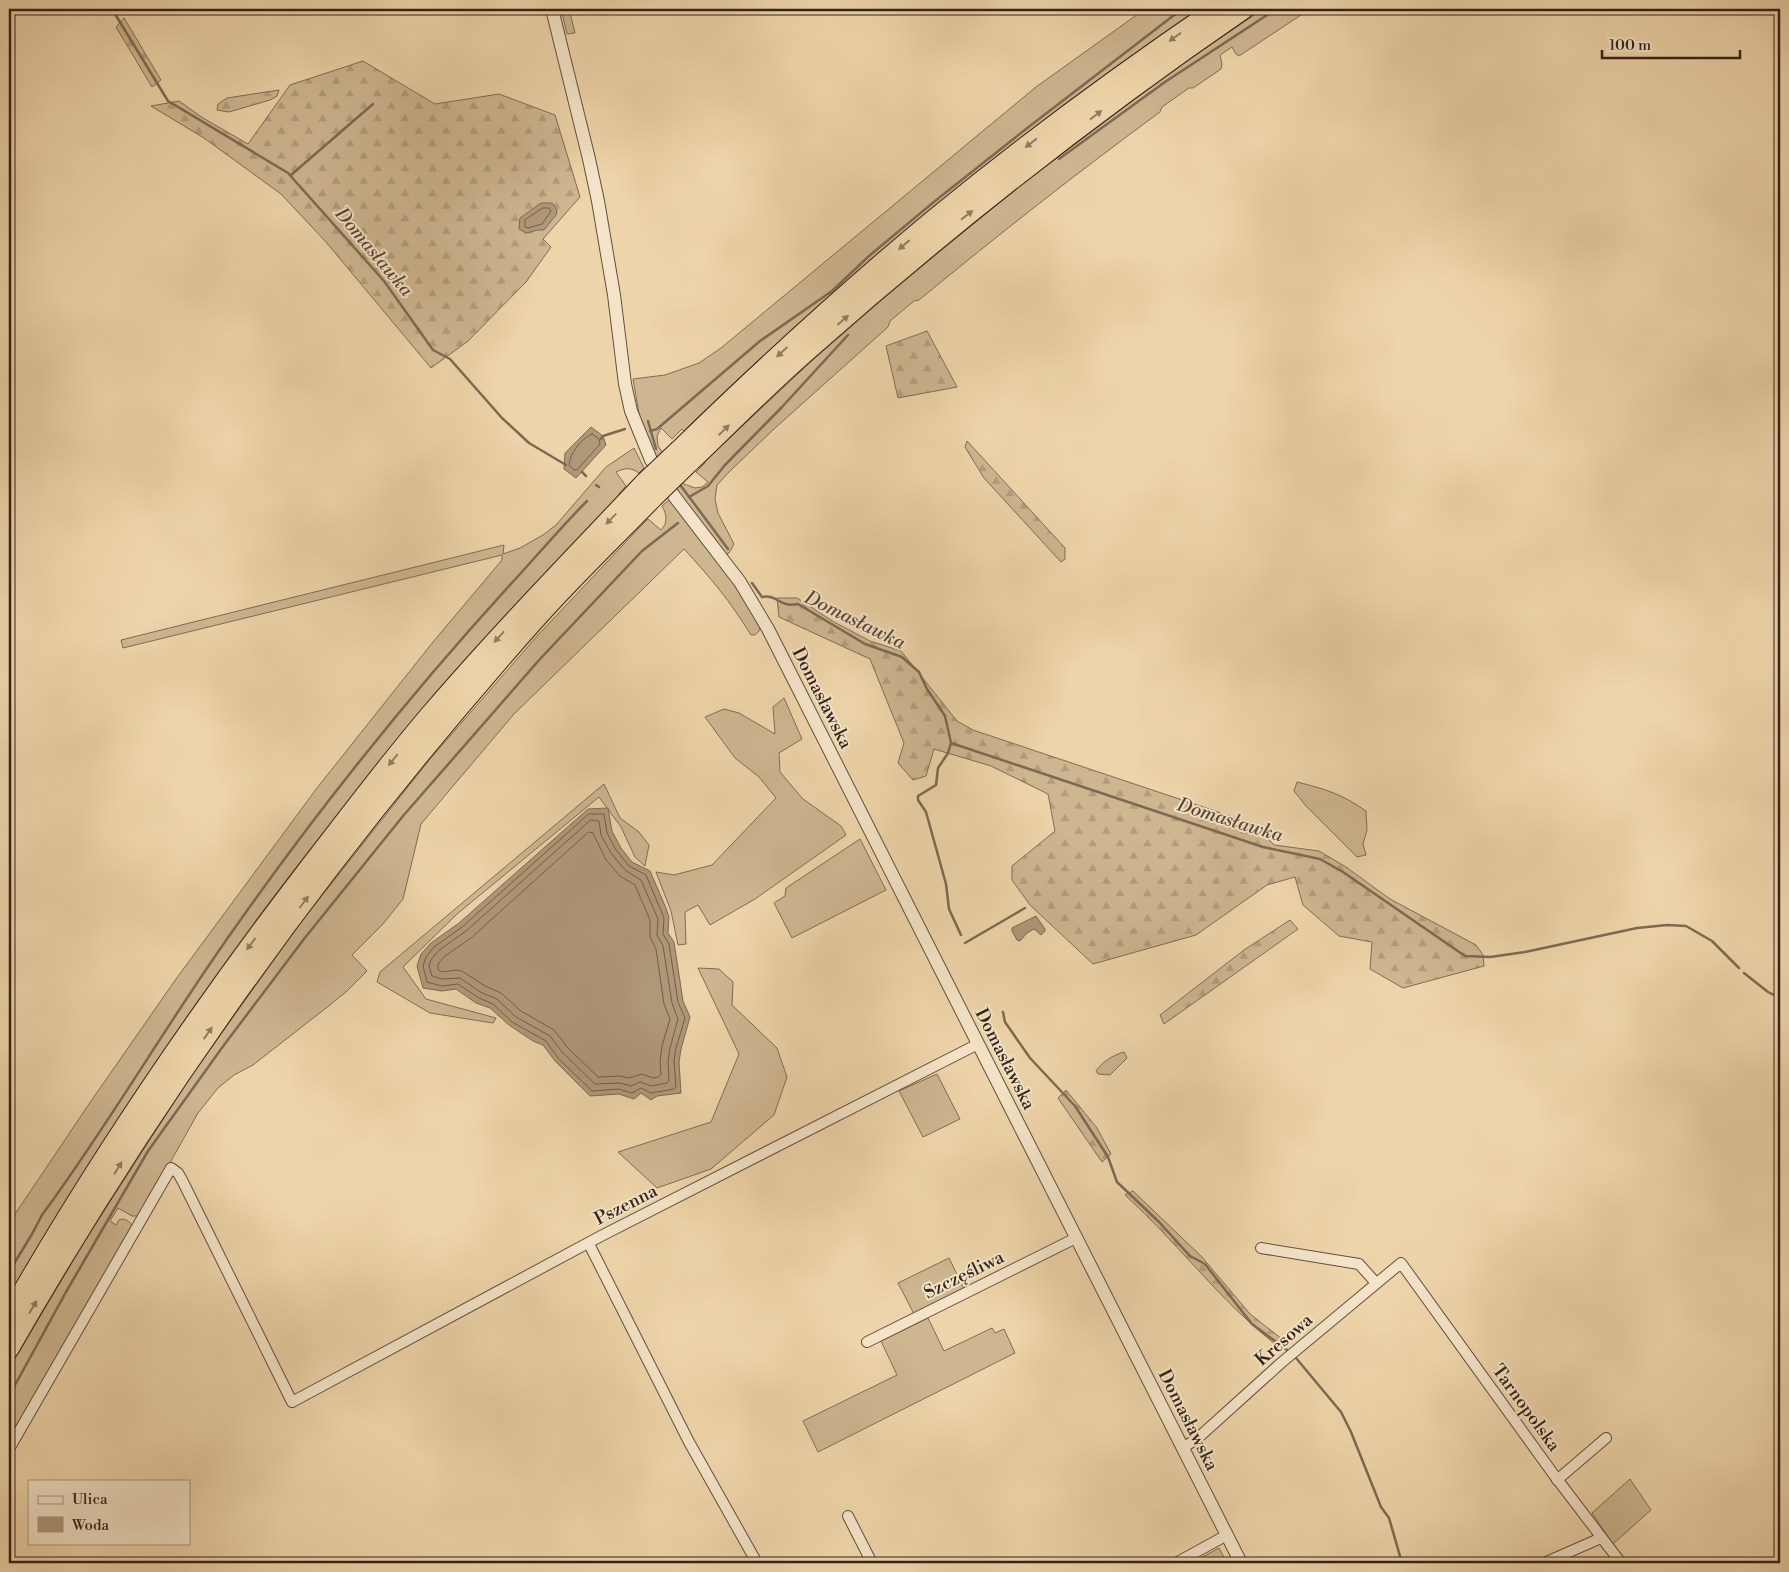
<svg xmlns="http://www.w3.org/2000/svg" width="1789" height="1572" viewBox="0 0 1789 1572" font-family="'Libre Bodoni',serif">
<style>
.grass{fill:#ceb691;stroke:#816c54}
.forest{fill:url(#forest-firs);stroke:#816c54}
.water{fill:#af9878;stroke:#7e6952}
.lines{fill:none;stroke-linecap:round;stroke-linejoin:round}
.shore{stroke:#725e48;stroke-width:1}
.stream{stroke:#7e6952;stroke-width:2.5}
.minor-casing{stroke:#624f3c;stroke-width:12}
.tertiary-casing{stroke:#624f3c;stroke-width:14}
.motorway-casing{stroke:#342318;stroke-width:21}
.minor{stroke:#f4e3c8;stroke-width:10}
.tertiary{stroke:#f4e3c8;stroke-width:12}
.motorway{stroke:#eed4aa;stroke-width:19}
.motorway-bridge-casing{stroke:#342318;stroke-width:21;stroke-linecap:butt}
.motorway-bridge{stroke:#eed4aa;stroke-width:19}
.oneway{fill:#917c61}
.labels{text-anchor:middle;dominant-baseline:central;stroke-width:4;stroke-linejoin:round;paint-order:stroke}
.street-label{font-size:18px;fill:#342318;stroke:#f4e3c8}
.water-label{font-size:19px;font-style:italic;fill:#594635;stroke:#f4e3c8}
</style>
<defs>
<pattern id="forest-firs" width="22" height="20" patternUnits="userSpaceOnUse" patternTransform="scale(1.25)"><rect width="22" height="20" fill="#ceb691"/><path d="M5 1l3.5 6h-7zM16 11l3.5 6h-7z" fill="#b29c7c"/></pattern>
</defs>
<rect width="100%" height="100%" fill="#eed4aa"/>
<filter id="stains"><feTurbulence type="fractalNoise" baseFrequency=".004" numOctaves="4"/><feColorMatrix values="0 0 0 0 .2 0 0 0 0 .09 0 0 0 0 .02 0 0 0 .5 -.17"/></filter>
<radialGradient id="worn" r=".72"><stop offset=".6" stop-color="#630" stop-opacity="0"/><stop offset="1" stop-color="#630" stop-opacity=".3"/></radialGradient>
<g class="grass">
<path d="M561 9H569L575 33 567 34Z"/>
<path d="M1145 9H1198C1145 47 1091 84 1039 124 914 218 796 322 684 431L682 429 672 439 661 428 657 436 658 446 684 484 695 488 702 487 708 482 696 472 705 463V461L816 357 891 292 1017 188 1176 68 1263 9H1310L1239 56 1236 54 1232 47 1220 55 1222 64 1221 69 1193 88H1189L1162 107 1160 112C1078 172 998 235 919 300L914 301 890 321 888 327 774 429 730 471 717 485 715 499 718 513 734 544 729 553 726 554 720 551 654 457 640 419 633 379 665 375 699 363 721 348 1036 87Z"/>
<path d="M634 448 644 468 639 473C631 467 624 468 616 472L626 486 618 495 619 496C459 660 307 841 177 1031 118 1117 63 1206 9 1296V1223L89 1104 176 979 317 788 433 642 502 560V555L123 648 121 640 504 545 503 554 520 548 543 535 556 525 606 467Z"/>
<path d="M670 499 742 594 760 626 759 631 755 635H751C730 601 711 578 684 549L514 714 421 824 403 899 383 924 352 955 367 971 347 991 330 1005 253 1065 234 1075 218 1088 198 1113 140 1216H132L118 1208 110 1221 116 1225 119 1220C125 1217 130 1222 133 1227L9 1445V1369L86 1239 189 1079 301 922 430 759 538 635 640 527 648 519 661 530C668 523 667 515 662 506Z"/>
<path d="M784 698 802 739 779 753 780 772 803 799 841 826 846 835 755 899 710 925 698 905 685 912 686 944 678 945 671 911 656 872 674 875 712 865 776 798 759 777 735 758 705 717 724 709 739 713 775 734 773 707Z"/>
<path d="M1297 782C1325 789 1342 794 1366 811L1367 830 1363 844 1366 855 1357 857 1306 806 1294 791Z"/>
<path d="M604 784 620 818 639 832 649 845 645 866 635 857 621 827 599 797 457 914 403 967 426 999 496 1018 493 1023 430 1013 377 982 380 972Z"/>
<path d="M860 839 886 890 792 938 774 903 785 896 786 888Z"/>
<path d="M698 968 719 969 733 982 732 1005 777 1048 787 1077 774 1115 711 1169 657 1188 618 1152 711 1122 739 1054Z"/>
<path d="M1124 1052 1127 1058 1110 1075 1098 1074 1096 1071C1102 1062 1113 1055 1124 1052Z"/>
<path d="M937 1074 960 1119 923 1137 899 1091Z"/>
<path d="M949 1258 964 1289 914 1314 898 1283Z"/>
<path d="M928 1318 944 1351 992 1328 995 1333 1004 1329 1015 1353 818 1452 803 1421 897 1375 881 1341Z"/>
<path d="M1630 1479 1651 1510 1613 1544 1592 1513Z"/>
<path d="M1219 1548 1227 1563H1192Z"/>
</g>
<g class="forest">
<path d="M124 18 161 80 152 87 116 27Z"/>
<path d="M363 61 435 104 499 94 555 115 580 197 543 239 551 247 526 282 468 341 431 368 326 242 281 194 204 138 151 106 179 101 203 118 248 144 290 85Z"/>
<path d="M279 90 277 96 270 100 229 112 217 110 218 104 227 98Z"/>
<path d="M927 331 957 387 898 398 886 346Z"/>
<path d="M967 441 1065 548V559L1061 562 984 478 965 447Z"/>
<path d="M777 598H797L834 622 870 641 901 651 957 721 973 730 1254 824 1274 845 1319 851 1346 867 1390 899 1476 945 1483 955 1484 966 1403 988 1370 969 1372 942 1339 936 1303 905 1295 877 1267 885 1196 935 1093 964 1030 905 1012 880V866L1055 831 1048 794 991 766 934 749 926 776 913 780 898 763 904 743 870 659 779 617Z"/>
<path d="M1290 920 1298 929 1164 1024 1160 1015 1244 950Z"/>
<path d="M1066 1090 1097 1128 1111 1154 1102 1162 1058 1098Z"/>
<path d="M1133 1191 1202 1257 1250 1314 1282 1339 1276 1345C1220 1301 1178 1243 1125 1195Z"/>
</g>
<g class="water">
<path d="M541 203H552L557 210 556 215 544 230H538L526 233 519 229 520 218Z"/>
<path d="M591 427 603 436 606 445 576 478 564 469 565 453Z"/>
<path d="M608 808 612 831 621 848 632 862 650 871 666 908 669 917 668 933 674 942 683 1001 690 1017 681 1049 679 1062 681 1093 657 1096 651 1100 641 1093 634 1099 619 1094 590 1096 555 1061 543 1045 533 1041 509 1025 490 1008 476 1003 456 989 442 991 423 988 417 966 421 954 431 943 459 923 588 809Z"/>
<path d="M1036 916 1045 929V931L1041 935 1034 929 1027 933 1020 941 1017 940 1012 931V928Z"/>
</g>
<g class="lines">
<g class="shore">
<path d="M543 208H549L551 211 542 224 528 228 525 227V220Z"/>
<path d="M592 434 599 439 600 444 577 470H574L569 465C570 453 581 439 592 434Z"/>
<path d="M589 814H604L607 833 616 850 629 866 646 875 664 918 663 934 669 944 678 1002 685 1018 676 1048 674 1061 676 1087 674 1089 651 1093 641 1088 632 1093 619 1089 592 1091 558 1058 546 1041 512 1022 493 1004 479 998 458 984 442 986 427 982 423 966 426 957 434 947 462 927Z"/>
<path d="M591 820 599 821 601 835 611 853 625 870 641 880 658 919 657 935 663 946 672 1003 678 1019 670 1048 668 1062 669 1081 667 1083 651 1086 640 1082 631 1086 620 1083 595 1084 563 1053 550 1036 516 1017 497 999 482 993 460 978 442 979 432 976 429 966 431 960 438 951 466 931Z"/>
<path d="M589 832 593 833 606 860 620 876 635 885 650 920V937L656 949 664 1004 670 1019 662 1046 660 1061 661 1075 659 1077 653 1078 642 1074 629 1078 620 1076 598 1077 568 1048 554 1030 521 1011 501 993 485 986 462 971 456 970 442 972 438 970V964L444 957 472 937Z"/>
</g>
<g class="stream">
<path d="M112 9 168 101 288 173 384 281 433 350 450 359 502 418 529 443 566 465"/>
<path d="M1059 159 1165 82 1276 9"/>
<path d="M291 175 373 104"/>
<path d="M648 421 656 449"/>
<path d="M650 431 657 429 760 341 832 291 869 256 935 201 1026 129 1182 9"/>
<path d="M601 439 603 436 625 429"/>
<path d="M582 472 586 476"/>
<path d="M678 482 728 549"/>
<path d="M596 485 599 487"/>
<path d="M689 497 708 486 725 465 782 407 848 335"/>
<path d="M752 583 762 597C778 594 779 608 798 604L865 644 902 657 919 672 927 689 945 716 951 743 1263 847 1320 859 1343 872 1465 956 1490 957 1525 952 1637 928 1667 925 1686 926 1712 941 1739 968"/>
<path d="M951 743 948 753 938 768 936 785 918 796V800L926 812 946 884 949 909 961 935"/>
<path d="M965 943 1025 908"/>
<path d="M1744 973 1768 992 1780 998"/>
<path d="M1003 1012 1005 1022 1030 1058 1075 1106 1108 1157 1117 1182 1159 1222 1190 1256 1205 1264 1252 1324 1287 1350"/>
<path d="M9 1272 32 1234 42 1215C112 1120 170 1018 239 922 325 800 419 684 520 574 542 550 564 524 587 501"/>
<path d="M1296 1358 1341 1412 1351 1432 1381 1507 1389 1518 1402 1563"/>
<path d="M9 1396 66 1292 148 1151 224 1045 304 939 403 816 540 659 642 551 678 523"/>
</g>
<g class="minor-casing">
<g id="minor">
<path d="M589 1244 689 1442 757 1563"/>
<path d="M1261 1248 1359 1264 1376 1283"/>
<path d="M867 1342 1076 1238"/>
<path d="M1183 1448 1199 1437 1281 1363 1401 1263 1554 1475 1621 1563"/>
<path d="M9 1449 171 1168 178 1173 183 1182 292 1402 601 1236 978 1044"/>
<path d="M1557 1480 1606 1438"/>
<path d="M848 1516 872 1563"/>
<path d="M1176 1563 1227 1535"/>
<path d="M1544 1563 1601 1538"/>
</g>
</g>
<g class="tertiary-casing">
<path id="tertiary" d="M552 9 589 159 598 201 614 295 625 384 631 411 651 460 674 496 740 582 768 629 1241 1563"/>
</g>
<g class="motorway-casing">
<g id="motorway">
<path d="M679 450C761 370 846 292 934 219 1024 145 1119 75 1216 9"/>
<path d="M689 463C728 426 766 387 807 351 946 228 1091 114 1244 9"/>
<path d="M9 1315C98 1159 199 1011 308 869 349 816 389 762 433 711 500 633 573 558 644 483"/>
<path d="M9 1349C158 1089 335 845 534 621 572 578 614 538 654 497"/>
</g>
</g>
<use href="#minor" class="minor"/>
<use href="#tertiary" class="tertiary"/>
<use href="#motorway" class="motorway"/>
<g class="motorway-bridge-casing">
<g id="motorway-bridge">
<path d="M644 483 679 450"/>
<path d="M654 497 689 463"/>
</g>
</g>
<use href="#motorway-bridge" class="motorway-bridge"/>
</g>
<defs><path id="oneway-solid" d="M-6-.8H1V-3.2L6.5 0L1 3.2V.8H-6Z" transform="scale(1.25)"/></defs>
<g class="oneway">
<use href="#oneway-solid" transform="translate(1175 37) rotate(145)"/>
<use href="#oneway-solid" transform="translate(1096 115) rotate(-37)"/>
<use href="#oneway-solid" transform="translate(1031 143) rotate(142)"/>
<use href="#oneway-solid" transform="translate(967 215) rotate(-38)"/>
<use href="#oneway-solid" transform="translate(904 245) rotate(139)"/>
<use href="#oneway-solid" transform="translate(843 320) rotate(-41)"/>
<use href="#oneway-solid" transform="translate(782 352) rotate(137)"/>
<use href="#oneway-solid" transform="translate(724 430) rotate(-44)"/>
<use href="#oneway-solid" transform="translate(611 519) rotate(134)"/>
<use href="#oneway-solid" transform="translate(499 637) rotate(132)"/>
<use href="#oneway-solid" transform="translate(393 760) rotate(129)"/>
<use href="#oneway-solid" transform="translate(304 902) rotate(-53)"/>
<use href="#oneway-solid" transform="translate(251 944) rotate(126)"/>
<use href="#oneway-solid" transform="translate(208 1033) rotate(-55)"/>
<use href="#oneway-solid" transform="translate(118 1168) rotate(-58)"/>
<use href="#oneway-solid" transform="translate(33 1307) rotate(-59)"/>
</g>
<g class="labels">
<g class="street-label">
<text transform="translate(822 698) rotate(63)">Domasławska</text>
<text transform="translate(1005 1059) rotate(63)">Domasławska</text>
<text transform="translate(626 1205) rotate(-27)">Pszenna</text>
<text transform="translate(964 1275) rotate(-26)">Szczęśliwa</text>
<text transform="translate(1284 1340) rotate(-41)">Kresowa</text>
<text transform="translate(1526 1408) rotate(54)">Tarnopolska</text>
<text transform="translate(1188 1420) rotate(63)">Domasławska</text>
</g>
<g class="water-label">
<text transform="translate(374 252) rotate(50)">Domasławka</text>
<text transform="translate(855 620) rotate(26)">Domasławka</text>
<text transform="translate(1230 820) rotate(17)">Domasławka</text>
</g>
</g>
<rect width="1789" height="1572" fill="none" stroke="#eed4aa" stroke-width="30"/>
<rect x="10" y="10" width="1769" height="1552" fill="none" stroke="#342318" stroke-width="2.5"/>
<rect x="15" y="15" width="1759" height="1542" fill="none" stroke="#342318"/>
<rect x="28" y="1480" width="162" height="65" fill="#f4e3c8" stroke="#a79682"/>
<rect x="38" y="1496" width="25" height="8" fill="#f4e3c8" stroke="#a79682"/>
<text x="72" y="1504" font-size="15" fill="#342318">Ulica</text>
<rect x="38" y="1517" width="25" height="15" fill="#af9878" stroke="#a79682"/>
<text x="72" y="1530" font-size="15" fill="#342318">Woda</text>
<path d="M1602 50v8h138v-8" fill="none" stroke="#342318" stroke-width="2.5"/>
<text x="1609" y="50" font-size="15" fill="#342318" stroke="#f4e3c8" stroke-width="4" paint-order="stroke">100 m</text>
<rect width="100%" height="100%" filter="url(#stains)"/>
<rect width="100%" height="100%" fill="url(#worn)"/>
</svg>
